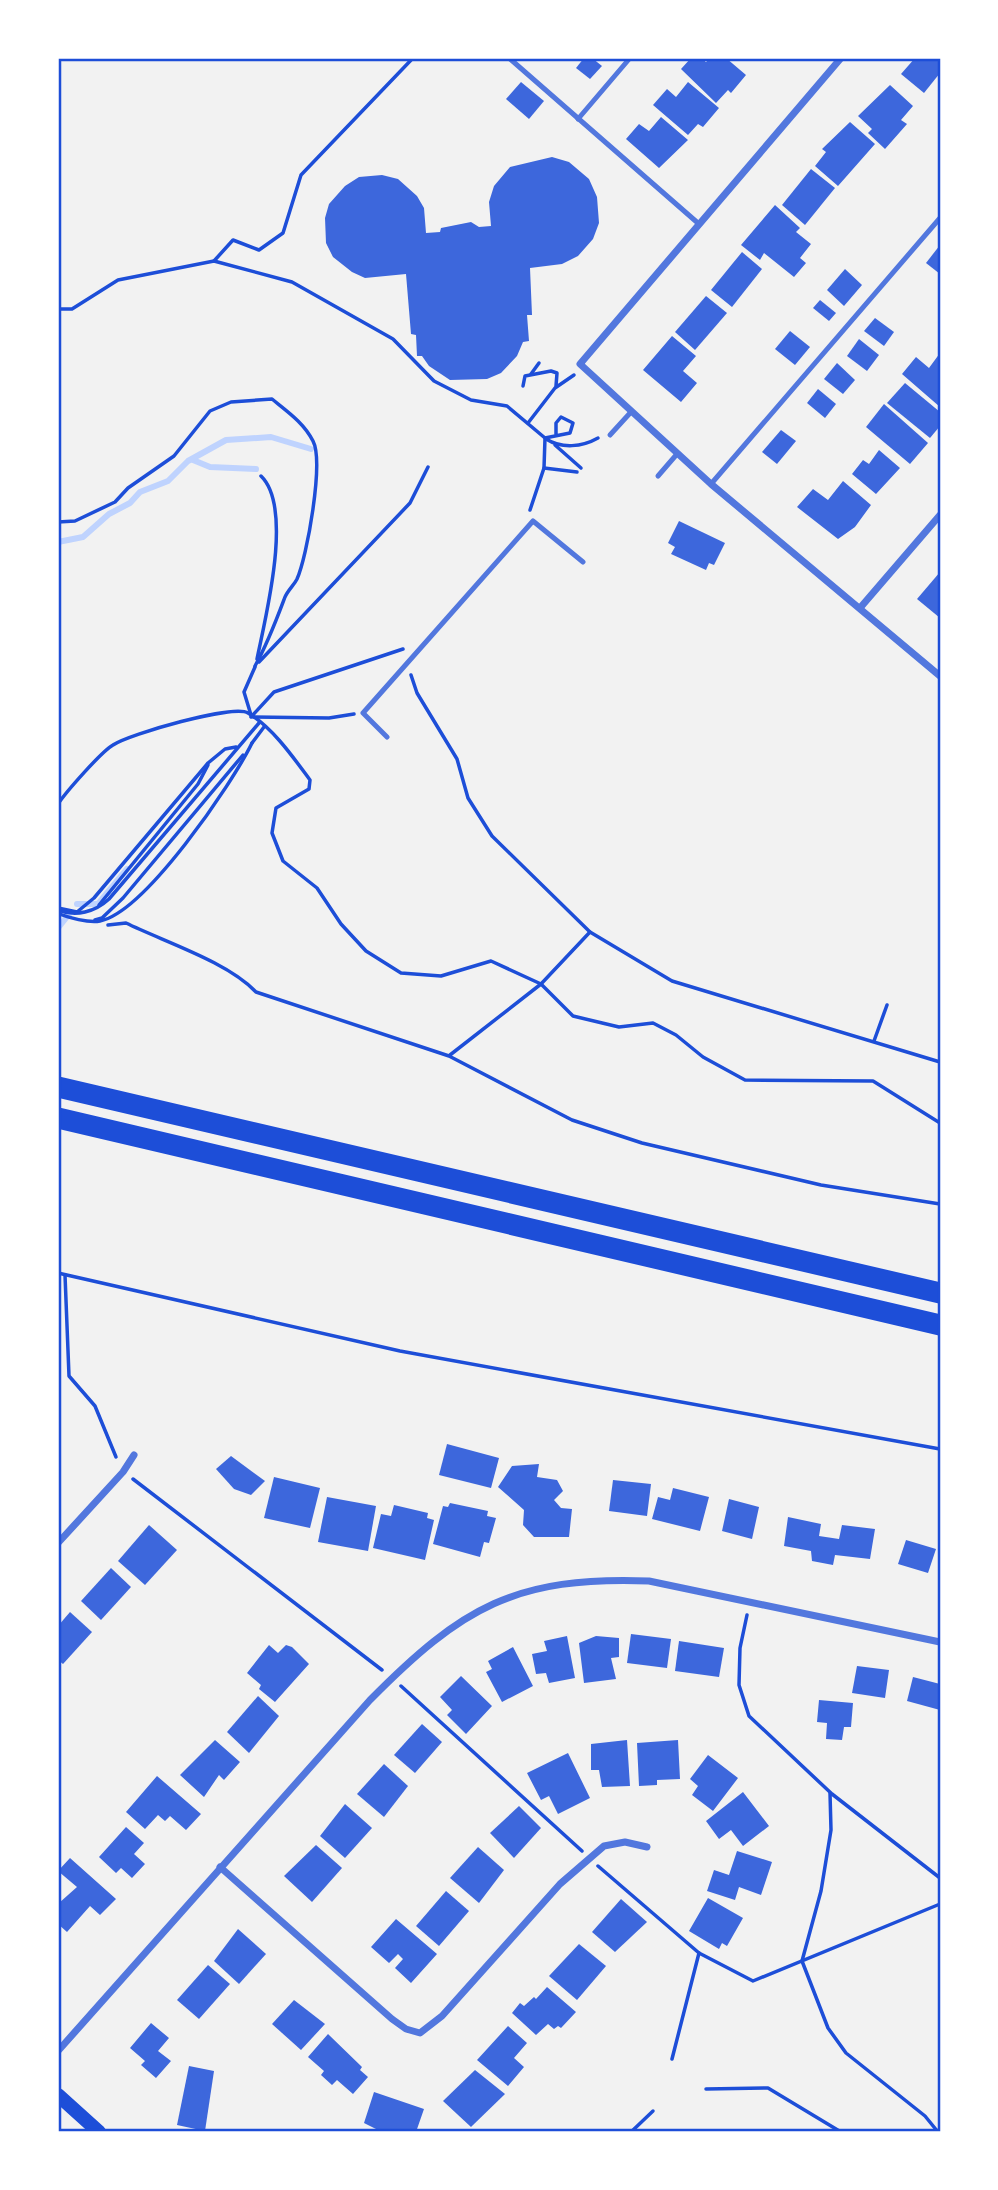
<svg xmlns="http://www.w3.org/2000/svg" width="998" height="2190" viewBox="0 0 998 2190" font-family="'Golos Text',sans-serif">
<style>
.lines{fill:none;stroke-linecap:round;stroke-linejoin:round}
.stream{stroke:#bfd3fe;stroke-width:6}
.building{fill:#3d67dc}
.path{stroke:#1d4ed8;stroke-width:3.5}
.service{stroke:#5277de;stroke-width:5}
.minor{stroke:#5277de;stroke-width:7}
.secondary{stroke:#1d4ed8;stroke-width:14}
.motorway{stroke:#1d4ed8;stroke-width:21}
.neatline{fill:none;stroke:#1d4ed8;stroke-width:2.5}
</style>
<rect width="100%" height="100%" fill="#f2f2f2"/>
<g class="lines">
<g class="stream">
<path d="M193 460 210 467 256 469"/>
<path d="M58 542 83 537 109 514 130 503 140 492 168 481 188 461 226 440 271 437 311 449"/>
<path d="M77 904H98L127 869"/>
<path d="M58 928 70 913"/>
</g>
</g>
<g class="building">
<path d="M584 58H592L602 66 590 79 576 68Z"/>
<path d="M691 58H701L706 62 710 58H726L746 75 731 93 728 90 716 103 681 69Z"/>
<path d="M915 58H940V73L924 93 901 74Z"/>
<path d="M521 82 544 101 529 119 506 99Z"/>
<path d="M688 82 719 108 703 127 698 124 688 135 653 105 667 89 676 97Z"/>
<path d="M890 85 913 106 901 120 907 124 885 149 868 133 872 129 858 116Z"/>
<path d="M661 117 688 140 659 168 626 139 639 124 649 131Z"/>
<path d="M850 122 875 144 838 186 815 166 826 152 822 149Z"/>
<path d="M552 157 569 162 589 179 597 197 599 223 593 239 578 256 562 264 530 268 532 315H527L529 341 523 342 517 356 501 373 487 379 450 380 429 366 422 356H417L416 335 411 334 406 274 365 278 352 272 333 257 326 243 325 218 329 204 345 186 359 177 382 175 398 179 417 196 424 208 426 233 440 232 441 228 471 222 479 227 491 226 489 202 494 186 510 167Z"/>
<path d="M811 169 835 188 805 225 782 205Z"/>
<path d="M775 205 800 228 796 232 811 244 800 258 806 263 794 277 764 253 760 260 741 245Z"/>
<path d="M940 245V274L926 263Z"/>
<path d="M742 252 762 269 732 307 711 290Z"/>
<path d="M845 269 862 285 844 306 827 290Z"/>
<path d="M706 296 727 313 695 350 675 332Z"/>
<path d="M820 300 836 313 829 321 813 308Z"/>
<path d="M875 318 894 332 884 346 864 331Z"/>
<path d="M790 331 810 347 795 365 775 349Z"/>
<path d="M672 336 696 356 683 371 697 383 681 402 643 370Z"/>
<path d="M859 339 879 355 867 371 847 356Z"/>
<path d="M940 353V407L902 374 916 357 929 368Z"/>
<path d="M837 363 855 380 843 394 824 379Z"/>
<path d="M905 383 940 412V426L930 438 887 403Z"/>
<path d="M818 389 836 404 825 418 807 403Z"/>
<path d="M884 404 928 443 910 464 866 427Z"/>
<path d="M781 430 796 441 777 464 762 452Z"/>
<path d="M879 450 900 468 876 494 852 474 863 460 869 464Z"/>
<path d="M843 481 871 505 855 527 838 539 797 507 813 489 828 500Z"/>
<path d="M679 521 725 543 714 565 709 563 706 570 671 554 675 547 668 543Z"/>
<path d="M940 572V618L917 599Z"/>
<path d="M447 1444 499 1458 491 1488 439 1475Z"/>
<path d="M231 1456 265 1481 251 1495 234 1489 216 1469Z"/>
<path d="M539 1464 537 1477 557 1480 563 1491 554 1500 561 1508 572 1509 569 1537H534L523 1525 524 1510 498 1487 512 1466Z"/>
<path d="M274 1477 320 1488 310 1528 264 1518Z"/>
<path d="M613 1480 651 1484 647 1516 609 1511Z"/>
<path d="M673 1488 709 1497 700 1531 652 1519 658 1497 670 1500Z"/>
<path d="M327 1497 376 1506 368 1551 318 1542Z"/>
<path d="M729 1499 759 1507 752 1539 722 1531Z"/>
<path d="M450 1503 488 1511 487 1516 496 1518 489 1543 484 1542 480 1557 433 1544 443 1506 448 1507Z"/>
<path d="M394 1505 428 1513 427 1518 434 1520 425 1560 373 1548 381 1514 391 1516Z"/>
<path d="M788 1517 821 1524 819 1536 839 1539 842 1525 875 1529 870 1559 835 1555 833 1565 812 1561 811 1551 784 1546Z"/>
<path d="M149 1525 177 1550 145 1585 118 1561Z"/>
<path d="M906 1540 936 1549 928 1573 898 1564Z"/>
<path d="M111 1568 131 1587 101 1620 81 1601Z"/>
<path d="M70 1612 92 1632 63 1664 58 1660V1626Z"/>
<path d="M631 1634 671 1639 667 1668 627 1663Z"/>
<path d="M567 1636 575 1678 549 1683 546 1673 536 1674 532 1654 547 1651 544 1641Z"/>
<path d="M596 1636 619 1638V1657L611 1658 616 1679 584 1683 579 1643Z"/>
<path d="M679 1641 724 1648 719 1677 675 1671Z"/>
<path d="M269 1645 278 1653 286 1645 292 1647 309 1664 275 1702 259 1689 261 1685 247 1673Z"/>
<path d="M513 1647 533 1686 502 1702 486 1672 492 1669 488 1661Z"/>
<path d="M857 1666 889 1670 885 1698 852 1693Z"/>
<path d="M461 1676 492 1706 466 1734 447 1715 452 1710 440 1697Z"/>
<path d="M913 1677 940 1684V1710L907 1701Z"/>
<path d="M258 1696 279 1716 249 1753 227 1732Z"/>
<path d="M819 1700 853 1703 851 1727H844L842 1740 826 1739 827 1723 817 1722Z"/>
<path d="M422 1724 442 1742 415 1773 394 1755Z"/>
<path d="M215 1740 240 1762 224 1780 219 1775 204 1797 180 1775Z"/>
<path d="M627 1740 630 1786 602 1787 599 1770H591V1744Z"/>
<path d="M678 1740 680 1779 657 1780V1785L639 1786 637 1743Z"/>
<path d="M568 1753 590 1798 558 1814 549 1796 541 1800 527 1773Z"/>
<path d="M708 1755 738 1778 713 1811 692 1795 698 1786 690 1779Z"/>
<path d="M384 1764 408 1786 384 1817 357 1794Z"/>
<path d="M157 1776 201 1814 186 1830 170 1816 165 1821 158 1815 145 1829 126 1812Z"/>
<path d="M743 1792 769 1826 743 1846 731 1830 719 1839 706 1821Z"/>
<path d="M345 1804 372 1828 345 1858 320 1836Z"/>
<path d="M519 1806 541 1828 514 1858 490 1833Z"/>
<path d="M126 1827 144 1843 134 1854 145 1864 132 1878 121 1868 116 1873 99 1857Z"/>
<path d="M316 1845 342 1868 312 1902 284 1876Z"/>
<path d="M478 1847 504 1870 479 1903 450 1878Z"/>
<path d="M737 1851 772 1862 761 1895 739 1887 735 1900 707 1891 714 1870 729 1875Z"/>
<path d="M70 1858 116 1899 100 1915 90 1906 67 1932 58 1924 59 1903 77 1887 58 1871Z"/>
<path d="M446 1891 469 1911 439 1946 416 1926Z"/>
<path d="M708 1898 743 1918 727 1946 722 1943 719 1949 689 1931Z"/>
<path d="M621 1899 647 1922 615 1952 592 1932Z"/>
<path d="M396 1919 437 1954 411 1983 395 1968 403 1959 398 1954 389 1963 371 1947Z"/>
<path d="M238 1929 266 1954 239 1984 214 1961Z"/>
<path d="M579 1944 606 1966 577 2000 549 1976Z"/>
<path d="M208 1965 230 1984 199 2019 177 2000Z"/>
<path d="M547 1987 576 2012 561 2028 558 2026 554 2029 548 2024 536 2035 512 2013 520 2003 524 2006 534 1997 536 1999Z"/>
<path d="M294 2000 325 2024 301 2050 272 2024Z"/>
<path d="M151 2023 169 2038 158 2051 171 2061 156 2078 141 2065 145 2061 130 2048Z"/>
<path d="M508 2026 527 2043 514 2058 524 2067 508 2086 477 2060Z"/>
<path d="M328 2034 362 2067 360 2070 368 2077 353 2094 337 2080 332 2085 321 2075 324 2071 308 2057Z"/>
<path d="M189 2066 214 2071 205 2131 177 2125Z"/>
<path d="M475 2070 505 2094 471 2127 443 2101Z"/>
<path d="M374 2092 424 2109 416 2132 383 2129 382 2132 364 2123Z"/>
</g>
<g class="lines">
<g class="path">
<path d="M214 261 233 240 259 250 283 233 301 175 413 58"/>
<path d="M58 309H72L118 280 214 261 292 282 393 339 434 381 471 400 507 406 545 438 544 468 530 510"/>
<path d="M531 374 539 363"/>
<path d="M523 386 525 376 551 371 557 373 556 386"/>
<path d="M528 423 555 388 574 375"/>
<path d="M545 438 570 433 573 423 561 417 556 423V435"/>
<path d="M546 439C562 449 582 447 598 438"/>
<path d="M555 445 581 468"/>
<path d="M544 468 577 472"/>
<path d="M58 522 75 521 115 502 128 488 174 456 210 411 231 402 272 399C288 412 304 423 313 441 324 462 307 557 297 579 294 585 288 590 285 597 276 621 268 643 255 666"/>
<path d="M257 659C265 619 294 508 261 476"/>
<path d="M259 662 410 503 428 467"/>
<path d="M411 675 417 693 457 759 468 798 492 836 590 932 672 981 940 1062"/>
<path d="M251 715 244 692 255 667"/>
<path d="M251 717 274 692 403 649"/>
<path d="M253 717 329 718 354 714"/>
<path d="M252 743 264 727"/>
<path d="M58 804C66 792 101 752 113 745 129 734 234 704 248 713 273 728 293 757 310 780L309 789 276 808 272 833 283 861 317 888 341 924 366 951 401 973 441 976 491 961 541 984 573 1016 619 1027 653 1023 676 1035 703 1057 745 1080 873 1081 940 1123"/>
<path d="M99 905 198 784 208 765"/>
<path d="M58 908 77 912 94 898 208 763 225 749 236 747"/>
<path d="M58 910C76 917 95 912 109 899L259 723"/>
<path d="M58 913C68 918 89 923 100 921 145 912 232 784 252 743"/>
<path d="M95 920 102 918 123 898 243 755"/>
<path d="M108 925 126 923C165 942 228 962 256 992L449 1056 572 1120 642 1143 821 1185 940 1204"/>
<path d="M874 1041 887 1005"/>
<path d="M450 1055 541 984 590 932"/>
<path d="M58 1273 400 1351 940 1449"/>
<path d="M65 1275 69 1376 95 1406 116 1457"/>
<path d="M133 1479 382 1670"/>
<path d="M747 1615 740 1648 739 1685 749 1716 832 1794 940 1878"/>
<path d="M401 1686 582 1851"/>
<path d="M830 1793 831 1830 821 1891 802 1961 828 2028 846 2053 925 2116 938 2132"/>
<path d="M598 1866 699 1953 753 1981 940 1904"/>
<path d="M672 2059 699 1953"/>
<path d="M706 2089 768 2088 841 2132"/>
<path d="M631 2132 653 2111"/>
</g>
<g class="service">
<path d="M509 58 699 224"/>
<path d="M578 119 630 58"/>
<path d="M610 435 631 412"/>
<path d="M658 476 677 454"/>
<path d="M711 484 940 218"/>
<path d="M387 737 363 713 533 521 583 562"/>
</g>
<g class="minor">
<path d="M841 58 580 364 711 484 940 676"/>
<path d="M860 608 940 515"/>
<path d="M58 1543 123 1472 134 1455"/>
<path d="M220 1867 392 2019 406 2029 420 2033 442 2016 560 1884 604 1846 625 1842 647 1847"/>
<path d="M58 2051 370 1700C462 1607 515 1576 649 1581L940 1642"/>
</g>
<path class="secondary" d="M58 2095 99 2132"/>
<g class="motorway">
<path d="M58 1087 940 1293"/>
<path d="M58 1118 940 1325"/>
</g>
</g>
<rect width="998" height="2190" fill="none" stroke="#ffffff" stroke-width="119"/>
<rect x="60" y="60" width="879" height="2070" class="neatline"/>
</svg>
